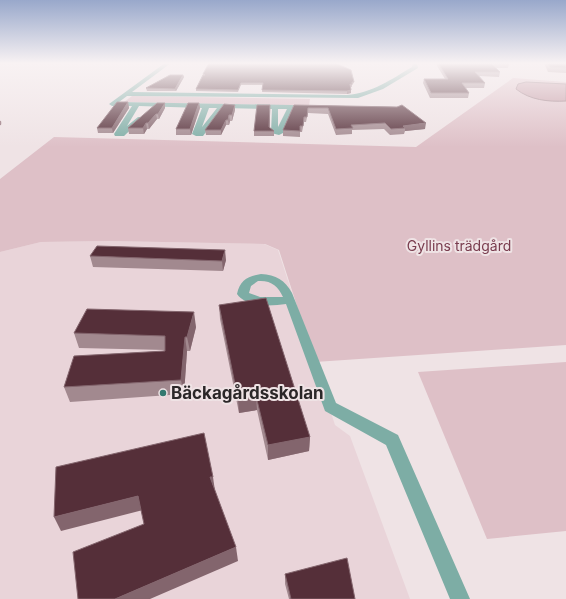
<svg xmlns="http://www.w3.org/2000/svg" width="566" height="599" viewBox="0 0 566 599" font-family="Inter,sans-serif">
<style>
.built{fill:#e9d4d9}
.green{fill:#dec0c7}
.water{fill:#c295a0;stroke:#95747c}
.lines{fill:none;stroke-linecap:round;stroke-linejoin:round}
.stream{stroke:#95747c;stroke-width:2.5}
.minor{fill:#7dada5;fill-rule:evenodd}
.wall{fill:#a2898f}
.shaded-wall{fill:#83656d}
.building{fill:#552f39;stroke:#83656d}
.poi-dot{fill:#337970;stroke:#efe3e5;stroke-width:1.5}
.labels{text-anchor:middle;dominant-baseline:central;stroke-width:4;stroke-linejoin:round;paint-order:stroke}
.park-label{font-size:14px;fill:#793c4e;stroke:#efe3e5}
.near-poi-label{font-size:17px;font-weight:bold;fill:#2b2728;stroke:#efe3e5;text-anchor:start}
</style>
<rect width="100%" height="100%" fill="#efe3e5"/>
<path class="built" d="M108 241 264 244 278 250 335 425 350 436 410 599H0V252L41 242Z"/>
<g class="green">
<path d="M513 78 566 82V345L315 362 279 250 265 244 108 241 41 242 0 252V179L54 137 416 147Z"/>
<path d="M132 96 310 99 309 106 124 102Z"/>
<path d="M566 362V531L487 539 418 372Z"/>
</g>
<path class="water" d="M526 82 566 84V101C548 102 530 100 516 89L518 84Z"/>
<g class="lines">
<path class="stream" d="M0 122V124"/>
<g class="minor">
<path d="M165 63H171L132 92 347 95C372 93 392 79 412 67L413 63H417L418 68 383 89 358 98 127 96 119 102 291 105 308 106 311 108 308 110H293L283 133 279 135 271 133 272 109 224 108 203 136H196L192 134 202 108 139 106 127 126 138 117H142V119L124 136H115L114 134 132 106H112L109 104ZM209 108H217L202 127ZM278 109H287L278 127Z"/>
<path d="M261 274C276 275 285 280 292 293L336 403 398 435 470 599H450L386 445 325 411 286 304C271 306 247 308 237 294 240 280 248 276 261 274ZM258 281C271 280 278 286 283 297H260L249 293 251 286Z"/>
</g>
</g>
<g class="wall">
<path d="M436 63H508L509 64 508 68H496L500 72 499 77 479 76 485 83 484 88H466L469 93 468 98H430L423 83 424 79H445L436 64Z"/>
<path d="M544 63H566V73L548 72Z"/>
<path d="M203 74 354 82 353 84H352V87H351V93L347 94 262 92 263 85H241L238 92 196 91V89Z"/>
<path d="M183 75 184 77 176 91H147L146 88Z"/>
<path d="M128 102 129 108 113 133H98L97 128Z"/>
<path d="M199 103 200 108 191 135H176V129Z"/>
<path d="M235 105V110L232 121H230L229 125H226L221 135H206L205 130Z"/>
<path d="M294 105 397 107 425 129 405 131 404 134 390 135 384 129 352 130V134L336 135 328 114 308 113 306 122H304L302 132H300V137L283 136V130Z"/>
<path d="M165 108 159 119H157L149 129H147L144 134H129L128 128Z"/>
<path d="M270 110V128L274 131V136H254V131Z"/>
<path d="M90 256 226 260 223 271 93 267Z"/>
<path d="M219 305 310 437 309 451 268 460 257 410 239 413 220 319Z"/>
<path d="M196 327 190 351H187L184 394 70 402 64 387 165 350 79 348 74 333Z"/>
<path d="M285 574 355 599H289L285 584Z"/>
</g>
<g class="shaded-wall">
<path d="M183 75 184 77 176 91 175 89Z"/>
<path d="M351 90V93L347 94V91Z"/>
<path d="M128 102 129 108 113 133 112 128Z"/>
<path d="M165 103V108L159 119 158 114Z"/>
<path d="M199 103 200 108 191 135 190 129Z"/>
<path d="M235 105V110L232 121V115Z"/>
<path d="M156 114 157 119 149 129 148 123Z"/>
<path d="M229 115 230 121 229 125 228 120Z"/>
<path d="M226 120V125L221 135V130Z"/>
<path d="M146 123 147 129 144 134 143 128Z"/>
<path d="M426 123 425 129 405 131V128L403 126Z"/>
<path d="M225 250 226 260 223 271 222 261Z"/>
<path d="M194 312 196 327 190 351 187 337Z"/>
<path d="M185 337 187 351 184 394 181 380Z"/>
<path d="M256 396 257 410 239 413 238 399Z"/>
<path d="M310 437 309 451 268 460V445Z"/>
<path d="M210 477H213L215 491Z"/>
<path d="M138 496 143 510 61 531 54 517Z"/>
<path d="M236 547 238 561 150 599H115Z"/>
</g>
<g class="building">
<path d="M209 63H335L351 70 354 82H352V85L350 84 351 90 347 91 262 90 263 83H241L238 90 196 89 203 75H205L203 74Z"/>
<path d="M438 63H508L509 64H492L500 72H475L485 83H462L469 93H431L424 79H448Z"/>
<path d="M548 63H566V68L550 67Z"/>
<path d="M170 75H183L175 89 146 88Z"/>
<path d="M117 102H128L112 128H97Z"/>
<path d="M157 103H165L158 114H156L148 123H146L143 128H128Z"/>
<path d="M188 103H199L190 129H176Z"/>
<path d="M224 104 235 105 232 115H229L228 120H226L221 130H205Z"/>
<path d="M257 105H270L269 127 274 131H254Z"/>
<path d="M294 105 397 107 402 105 426 123 403 126 405 128 391 129 385 123 351 125 353 128 336 129 328 108H308L307 117H304L303 126H300V131L283 130Z"/>
<path d="M97 246 225 250 222 261 90 256Z"/>
<path d="M266 298 310 437 268 445 256 396 238 399 219 305Z"/>
<path d="M87 309 194 312 187 337H185L181 380 64 387 74 356 165 351V336L74 333Z"/>
<path d="M204 433 213 477H210L236 547 115 599H78L73 552 144 524 138 496 54 517 56 467Z"/>
<path d="M347 558 355 599H291L285 574Z"/>
</g>
<linearGradient id="sky" x2="0" y2="1"><stop stop-color="#99a8cb"/><stop offset="0.43" stop-color="#f8f2f3"/><stop offset="1" stop-color="#f8f2f3" stop-opacity="0"/></linearGradient>
<rect width="566" height="147" fill="url(#sky)"/>
<circle class="poi-dot" cx="163" cy="393" r="4"/>
<g class="labels">
<g class="park-label">
<text x="459" y="245">Gyllins trädgård</text>
</g>
<g class="near-poi-label">
<text x="171" y="393">Bäckagårdsskolan</text>
</g>
</g>
</svg>
